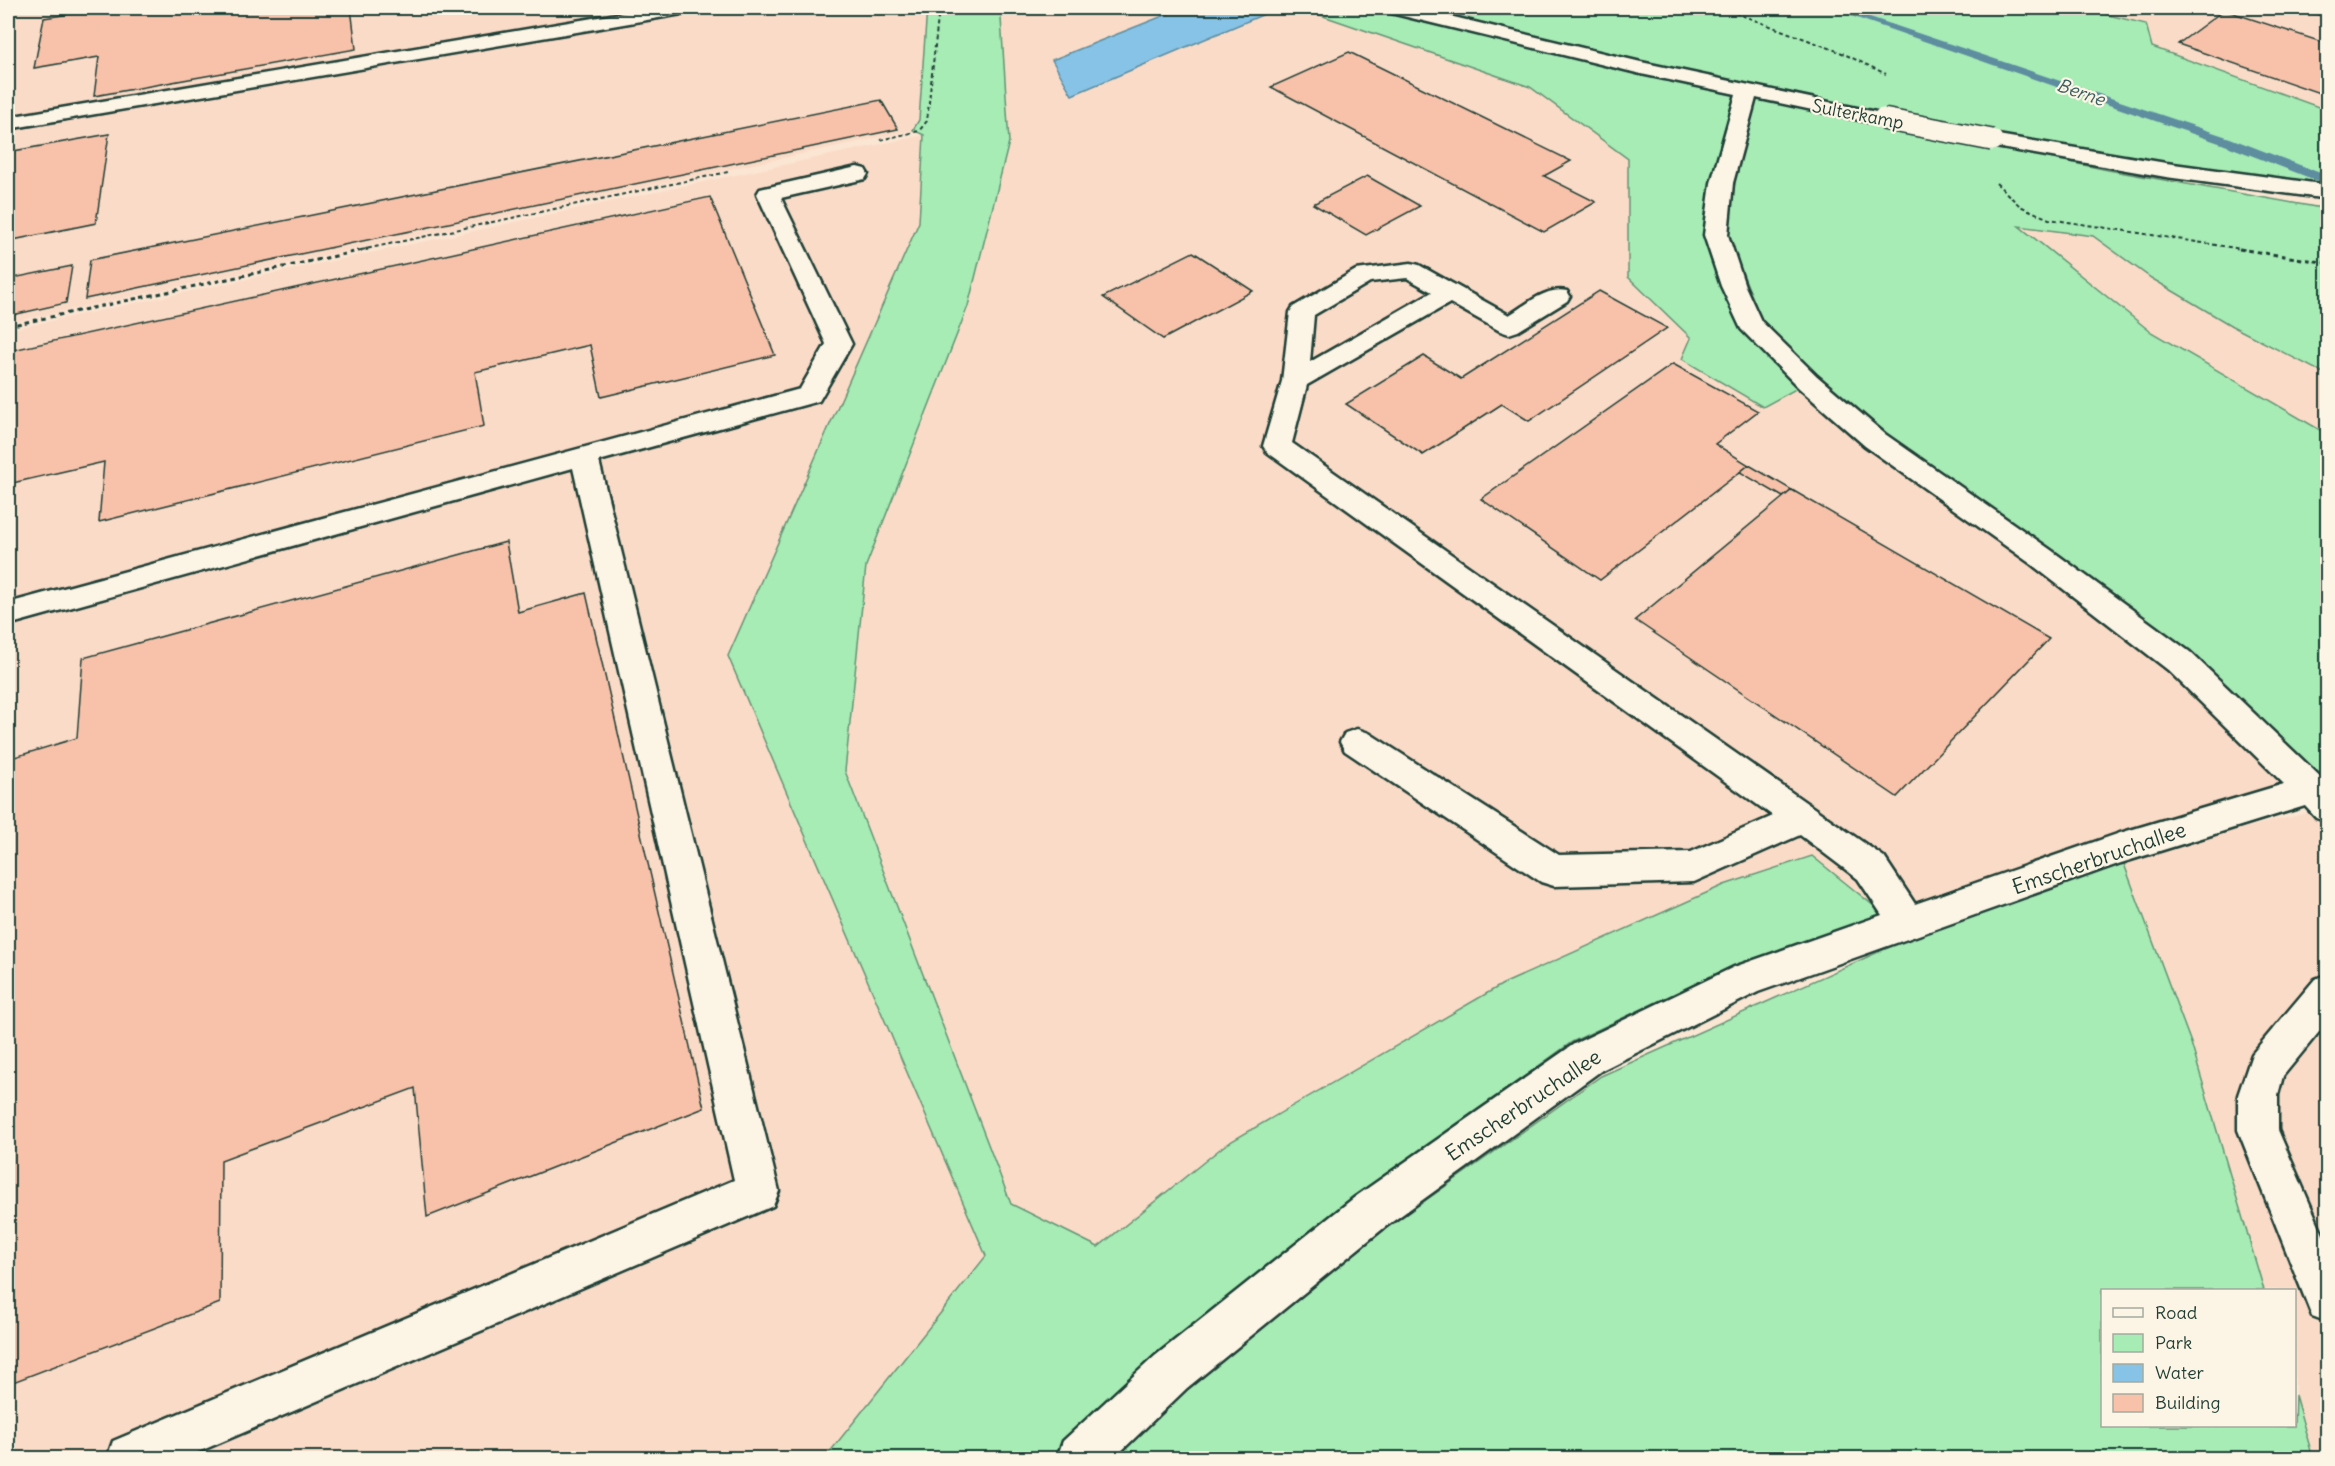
<svg xmlns="http://www.w3.org/2000/svg" width="2335" height="1466" viewBox="0 0 2335 1466" font-family="Delius,sans-serif">
<style>
.built{fill:#fadbc7}
.green{fill:#a7ebb5;stroke:#639474;stroke-width:1.5}
.water{fill:#86c3e6;stroke:#5d8d9f;stroke-width:1.5}
.lines{fill:none;stroke-linecap:round;stroke-linejoin:round}
.stream{fill:#5d8d9f;fill-rule:evenodd}
.building{fill:#f8c2aa;stroke:#1f3d34;stroke-width:1.5}
.minor-casing{stroke:#1f3d34;stroke-width:5}
.path-far1{stroke:#1f3d34;stroke-width:2;stroke-dasharray:4 3;stroke-linecap:butt}
.path{stroke:#1f3d34;stroke-width:3;stroke-dasharray:4.5 4;stroke-linecap:butt}
.minor{fill:#fcf5e5;fill-rule:evenodd}
.minor-bridge-casing{stroke:#1f3d34;stroke-width:24;stroke-linecap:butt}
.minor-bridge{stroke:#fcf5e5;stroke-width:21}
.labels{text-anchor:middle;dominant-baseline:central;stroke-width:4.5;stroke-linejoin:round;paint-order:stroke}
.far-water-label{font-size:18px;font-style:italic;fill:#395e60;stroke:#fcf5e5}
.far-street-label{font-size:18px;fill:#1f3d34;stroke:#fcf5e5}
.street-label{font-size:21px;fill:#1f3d34;stroke:#fcf5e5}
</style>
<rect width="100%" height="100%" fill="#fbe6d3"/>
<filter id="ink" filterUnits="userSpaceOnUse"><feTurbulence type="fractalNoise" baseFrequency=".0167" numOctaves="2"/><feDisplacementMap in="SourceGraphic" scale="12" xChannelSelector="R" yChannelSelector="G"/><feConvolveMatrix kernelMatrix="1 2 1 2 8 2 1 2 1" color-interpolation-filters="sRGB"/></filter>
<g filter="url(#ink)">
<g class="built">
<path d="M8 8H927L919 120 913 130 8 323Z"/>
<path d="M1005 8H1300L1530 87 1628 159V277L1691 339 1682 359 1803 385 2170 665 2295 783 2107 837 1885 915 1812 856 1724 885 1503 984 1225 1145 1098 1247 1011 1204 845 771 866 567 968 306 1009 142 1001 18Z"/>
<path d="M2079 8H2327V110L2152 47 2146 24Z"/>
<path d="M924 135 919 222 728 656 986 1256 825 1458H8V330Z"/>
<path d="M2018 226 2093 236 2151 278 2232 326 2327 374V434L2151 332Z"/>
<path d="M2317 811 2327 823V1458H2313L2295 1395 2294 1290H2264L2191 1043 2121 856Z"/>
</g>
<g class="green">
<path d="M927 8H1005L1001 18 1009 142 968 306 866 566 845 771 1011 1204 1098 1247 1225 1145 1503 984 1724 885 1812 856 1885 915 1737 964 1572 1042 1353 1200 1161 1351 1183 1388 1388 1227 1601 1076 1921 933 2121 856 2191 1043 2264 1290H2102V1426H2294L2295 1395 2313 1458H825L986 1256 728 656 919 222 924 135 913 130 919 120Z"/>
<path d="M1300 8H1385L1741 93 1724 149 1726 285 1803 385 1763 407 1682 359 1691 338 1628 277V159L1530 87Z"/>
<path d="M1401 8H2079L2146 24 2152 47 2327 110V190L2165 168 1640 66Z"/>
<path d="M1754 97 2108 170 2327 209V375L2232 326 2151 278 2093 236 2019 226 2151 332 2327 434V791L1945 477 1881 431 1815 376 1762 321 1727 235 1740 149Z"/>
</g>
<path class="water" d="M1183 8H1269L1274 10 1072 95 1052 60Z"/>
<g class="lines">
<path class="stream" d="M1828 8H1843L2230 138 2328 176V185L2222 144Z"/>
</g>
<g class="building">
<path d="M108 8H351L356 49 94 96 99 57 34 68 44 18Z"/>
<path d="M2224 10 2328 44V96L2178 44Z"/>
<path d="M1349 52 1571 161 1544 176 1596 202 1544 232 1271 87Z"/>
<path d="M881 100 898 129 85 299 90 260Z"/>
<path d="M109 134 96 223 8 241V152Z"/>
<path d="M1367 176 1420 206 1366 235 1313 204Z"/>
<path d="M710 197 775 355 601 397 590 345 475 372 484 426 99 522 104 462 8 484V351Z"/>
<path d="M1193 252 1253 291 1163 339 1103 297Z"/>
<path d="M72 266 66 303 8 316V279Z"/>
<path d="M1599 291 1667 328 1529 421 1502 404 1423 455 1346 404 1424 356 1461 379Z"/>
<path d="M1673 364 1758 411 1715 444 1749 465 1600 580 1481 499Z"/>
<path d="M1749 465 1792 490 1783 497 1740 472Z"/>
<path d="M1792 490 2049 639 1897 797 1635 620Z"/>
<path d="M506 542 518 612 586 593 704 1108 427 1217 415 1088 221 1160 220 1303 8 1384V759L77 738 83 658Z"/>
</g>
<g class="lines">
<g class="minor-casing">
<g id="minor">
<path d="M652 8H691L689 12 682 14 8 129V117Z"/>
<path d="M1386 8H1416L1641 62 1890 115 1893 119 1890 123 1883 125 1756 98 1733 183 1728 235 1745 286 1761 321 1817 376 1885 434 2051 550 2190 652 2328 784V822L2316 818 2305 806 2121 863 1758 992 1602 1070 1385 1227 1187 1388 1114 1458H1057L1063 1441 1155 1356 1355 1197 1574 1044 1734 967 1882 915 1858 879 1800 835 1694 882 1554 886 1541 882 1345 751 1340 742 1345 733 1357 729 1369 733 1559 855 1691 852 1773 816 1267 452 1263 446 1282 381 1290 312 1293 307 1356 270 1411 263 1419 265 1509 315C1526 305 1546 286 1567 291L1570 296 1567 301 1518 331 1509 334 1500 331 1450 303 1307 385 1292 443 1884 857 1915 904 2120 833 2284 784 2168 670 2031 564 1865 446 1799 388 1741 329 1721 286 1704 235 1711 183 1736 94 1641 74 1395 14 1388 12ZM1407 278 1432 292 1310 362 1314 315 1370 282Z"/>
<path d="M2312 8H2328V15L2314 12Z"/>
<path d="M1992 134 2166 163 2328 185V199L2166 177 1984 145 1981 140 1984 135Z"/>
<path d="M857 167 865 169 868 174 865 179 781 198 852 344 819 401 599 461 779 1191 773 1206 184 1458H107L113 1441 734 1180 573 468 8 625V603L800 389 826 344 757 194 760 189Z"/>
<path d="M2328 974V1021L2283 1076 2278 1095V1130L2328 1246V1322L2312 1316 2238 1130V1095L2252 1054 2315 979Z"/>
</g>
</g>
<g class="path-far1">
<path d="M1722 8 1840 52 1886 74"/>
<path d="M880 140 919 131 927 121 939 8"/>
<path d="M1996 183 2020 206 2049 219 2248 250"/>
<path d="M361 250 728 172"/>
</g>
<g class="path">
<path d="M2239 249 2328 263"/>
<path d="M8 326 368 249"/>
</g>
<use href="#minor" class="minor"/>
<g class="minor-bridge-casing">
<path id="minor-bridge" d="M1883 119 1992 140"/>
</g>
<use href="#minor-bridge" class="minor-bridge"/>
</g>
</g>
<g class="labels">
<g class="far-water-label">
<text transform="translate(2081 92) rotate(19)">Berne</text>
</g>
<g class="far-street-label">
<text transform="translate(1858 114) rotate(11)">Sulterkamp</text>
</g>
<g class="street-label">
<text transform="translate(2099 858) rotate(-19)">Emscherbruchallee</text>
<text transform="translate(1523 1105) rotate(-34)">Emscherbruchallee</text>
</g>
</g>
<rect width="2335" height="1466" fill="none" stroke="#fcf5e5" stroke-width="30"/>
<rect x="15" y="15" width="2305" height="1436" fill="none" stroke="#1f3d34" stroke-width="2" filter="url(#ink)"/>
<rect x="2101" y="1289" width="195" height="138" fill="#fcf5e5" stroke="#a4ab9e" stroke-width="1.5"/>
<rect x="2113" y="1308" width="30" height="9" fill="#fcf5e5" stroke="#a4ab9e" stroke-width="1.5"/>
<text x="2155" y="1319" font-size="18" fill="#1f3d34">Road</text>
<rect x="2113" y="1334" width="30" height="18" fill="#a7ebb5" stroke="#a4ab9e" stroke-width="1.5"/>
<text x="2155" y="1349" font-size="18" fill="#1f3d34">Park</text>
<rect x="2113" y="1364" width="30" height="18" fill="#86c3e6" stroke="#a4ab9e" stroke-width="1.5"/>
<text x="2155" y="1379" font-size="18" fill="#1f3d34">Water</text>
<rect x="2113" y="1394" width="30" height="18" fill="#f8c2aa" stroke="#a4ab9e" stroke-width="1.5"/>
<text x="2155" y="1409" font-size="18" fill="#1f3d34">Building</text>
</svg>
